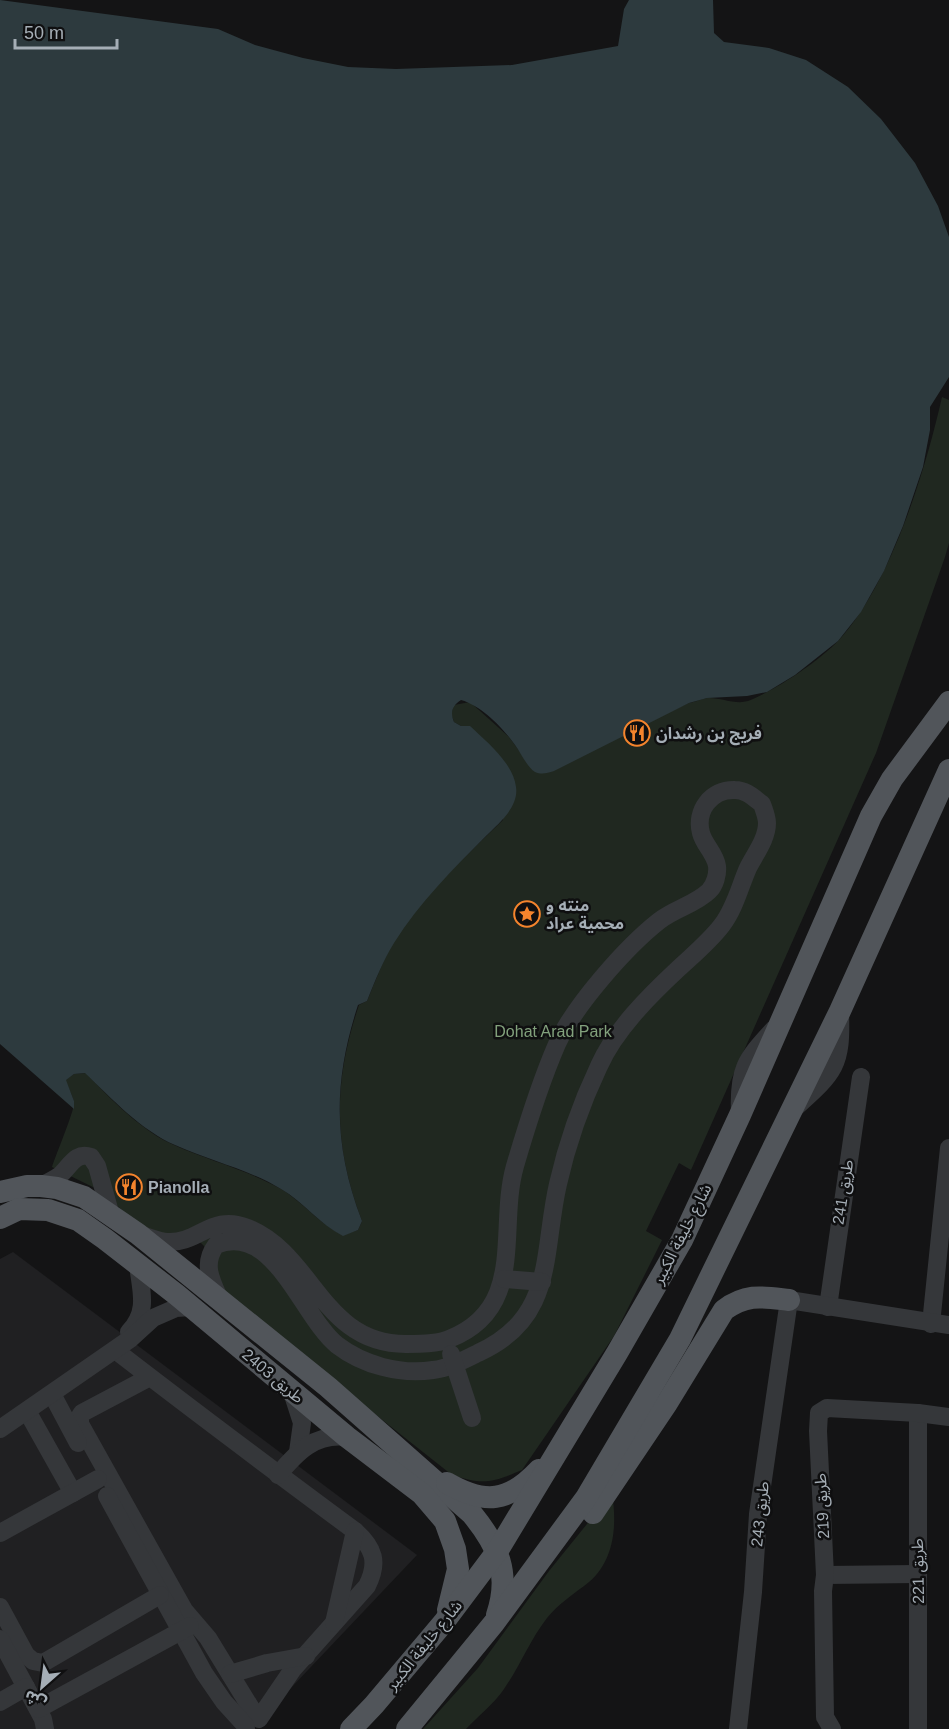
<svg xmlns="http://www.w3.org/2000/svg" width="949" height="1729" viewBox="0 0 949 1729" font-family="Arial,'Noto Sans Arabic',sans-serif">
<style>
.built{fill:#202022}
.green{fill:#202820}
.water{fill:#2d3a3e}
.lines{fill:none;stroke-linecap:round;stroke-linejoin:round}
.minor{stroke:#35373a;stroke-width:18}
.major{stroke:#51555a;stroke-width:22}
.labels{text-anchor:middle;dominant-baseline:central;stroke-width:5;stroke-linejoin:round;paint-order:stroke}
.poi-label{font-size:16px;font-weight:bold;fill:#a5aeb6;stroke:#0f0f10;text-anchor:start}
.park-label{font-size:16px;fill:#82a17c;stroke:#0f0f10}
.street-label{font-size:16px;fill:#a5aeb6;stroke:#0f0f10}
</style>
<rect width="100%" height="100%" fill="#141415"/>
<path class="built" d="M13 1252 417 1555 252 1729H0V1259Z"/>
<g class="green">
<path d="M942 397 949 400V543L945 557 876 753 691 1170 679 1163 646 1231 662 1240 614 1336 522 1470C491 1483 483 1485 452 1475L233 1302 212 1273 215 1257 189 1231 172 1237 145 1230 99 1190 52 1167C55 1157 75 1109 74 1103 73 1096 68 1087 65 1080L74 1074 86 1073C109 1098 143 1132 174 1145 210 1161 247 1170 281 1189 303 1202 319 1224 343 1235L358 1230 362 1221C333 1145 333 1082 359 1005L367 1001C375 982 382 963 392 945 418 899 465 857 503 820L461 726 454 722 451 714 454 705 470 702 509 737 534 771 689 703C695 702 701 699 707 698 720 697 735 705 748 701 776 690 818 662 839 640 891 583 925 472 942 397Z"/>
<path d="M612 1493C617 1524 615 1560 589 1582 574 1594 559 1603 547 1618 530 1640 520 1666 504 1689 494 1704 478 1716 466 1729H423L478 1668 549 1571Z"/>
</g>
<path class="water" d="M0 0 218 29 255 45 303 58 348 67 396 69 512 65 618 46 624 9 629 0H713L714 33 724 42 769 48 806 60 848 87 881 119 915 163 938 206 949 237V377L930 407V430L923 467 903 526 884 571 861 612 838 641 795 675 767 692 747 696 707 698 689 703 554 771C547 773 542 775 535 772 527 767 521 753 515 745 503 728 482 706 461 700 452 706 450 712 454 722L461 726H470C487 742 513 763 516 787 519 807 499 823 486 836 453 869 419 903 394 943 383 961 375 981 367 1001L358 1005C333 1082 333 1145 362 1221L358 1230 343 1236C319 1224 304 1202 281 1189 248 1169 210 1161 175 1145 142 1131 111 1098 85 1073L74 1074 66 1080 74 1101V1109L0 1044Z"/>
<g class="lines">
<g class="minor">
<path d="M795 1108C835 1072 842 1066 840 1012"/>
<path d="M740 1113C738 1070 745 1060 774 1029"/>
<path d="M41 1186C47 1183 53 1180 59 1176 70 1167 75 1151 91 1157L97 1166 111 1216"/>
<path d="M141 1235C149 1237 158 1241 167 1242 199 1244 211 1213 248 1228 314 1255 322 1345 407 1344 420 1344 437 1344 449 1339 528 1308 497 1229 515 1166 527 1125 540 1083 557 1044 574 1006 626 947 659 921 674 909 696 904 709 891 715 885 718 874 717 866 715 853 704 845 701 833 695 811 711 789 735 790 746 790 754 798 762 804 764 810 767 817 767 823 767 839 755 854 748 868 740 886 735 908 722 925 710 941 693 955 678 969 649 996 615 1030 599 1066 581 1104 567 1144 558 1184 542 1253 556 1318 478 1353 464 1360 449 1368 433 1370 400 1375 363 1365 337 1345 302 1317 274 1221 216 1245 202 1264 211 1280 220 1300"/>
<path d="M504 1279 542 1282"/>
<path d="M828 1307 861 1077"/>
<path d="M931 1324 949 1148"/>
<path d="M129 1332C149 1311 141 1291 138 1265"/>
<path d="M115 1350C194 1411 274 1471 355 1531 374 1548 379 1562 367 1586L293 1669 259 1719 257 1718 208 1638 184 1610 80 1424V1416L82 1413 150 1377"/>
<path d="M451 1354 472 1418"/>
<path d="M292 1392 302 1423 298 1452"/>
<path d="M52 1394 78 1443"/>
<path d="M27 1411 73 1493"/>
<path d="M918 1413V1729"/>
<path d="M0 1429 130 1339 153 1318 176 1308 191 1307"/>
<path d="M278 1475C297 1452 315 1433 347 1437"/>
<path d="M107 1496 204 1673 224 1702 245 1725 246 1729"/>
<path d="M0 1533 98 1479"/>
<path d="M825 1575 917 1574"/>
<path d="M0 1607 26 1655 33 1661 43 1663 160 1595"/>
<path d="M334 1623 355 1531"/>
<path d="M0 1639 43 1719 45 1729"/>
<path d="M230 1674 267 1663 306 1656"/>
<path d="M0 1702 26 1687"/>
<path d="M38 1709 190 1626"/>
<path d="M738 1729 753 1592 758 1514 789 1300 949 1325"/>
<path d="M832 1729 825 1717 823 1591 825 1575 818 1431 819 1413 827 1408 918 1413 949 1417"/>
</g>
<g class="major">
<path d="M0 1192 27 1186H41L57 1188 84 1197 138 1234 328 1387 472 1514C498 1546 511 1573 497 1615"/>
<path d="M0 1218 19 1209 48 1210 78 1220 105 1239 177 1295 347 1437 422 1494 445 1521 455 1549 458 1569 448 1610"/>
<path d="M447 1483C485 1505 509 1502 539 1470"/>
<path d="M593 1513 667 1403 724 1310C747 1293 763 1297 789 1300"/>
<path d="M351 1729 374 1705 444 1622 498 1550 617 1353 682 1240 740 1115 871 816 892 779 949 702"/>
<path d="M407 1729 494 1623 586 1498 680 1339 840 1011 949 770"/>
</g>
</g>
<defs>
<g id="restaurant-ring" transform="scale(1.35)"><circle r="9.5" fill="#0f0f10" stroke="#f4842d" stroke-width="1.5"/><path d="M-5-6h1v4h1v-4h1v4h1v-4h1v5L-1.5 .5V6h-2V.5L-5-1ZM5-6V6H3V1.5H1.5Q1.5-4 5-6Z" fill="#f4842d"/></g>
<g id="sight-ring" transform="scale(1.35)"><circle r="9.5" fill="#0f0f10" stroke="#f4842d" stroke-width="1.5"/><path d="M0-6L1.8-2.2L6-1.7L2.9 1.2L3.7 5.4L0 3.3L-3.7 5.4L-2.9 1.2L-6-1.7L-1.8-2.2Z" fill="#f4842d"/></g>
</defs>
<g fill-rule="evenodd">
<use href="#restaurant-ring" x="637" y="733"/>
<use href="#sight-ring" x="527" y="914"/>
<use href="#restaurant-ring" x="129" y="1187"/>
</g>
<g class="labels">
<g class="poi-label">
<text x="656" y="733">فريج بن رشدان</text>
<text x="546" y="905">منته و<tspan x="546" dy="18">محمية عراد</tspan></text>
<text x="148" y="1187">Pianolla</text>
</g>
<g class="park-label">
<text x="553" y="1031">Dohat Arad Park</text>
</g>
<g class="street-label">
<text transform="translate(843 1192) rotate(-81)">طريق 241</text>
<text transform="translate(682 1234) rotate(-63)">شارع خليفة الكبير</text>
<text transform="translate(273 1376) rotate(40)">طريق 2403</text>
<text transform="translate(822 1506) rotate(-93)">طريق 219</text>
<text transform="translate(760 1514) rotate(-84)">طريق 243</text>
<text transform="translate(918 1571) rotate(-91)">طريق 221</text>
<text transform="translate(424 1645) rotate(-51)">شارع خليفة الكبير</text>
</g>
</g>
<g transform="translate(42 1687) rotate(208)" stroke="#0f0f10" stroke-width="4.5" paint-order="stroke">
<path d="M0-4.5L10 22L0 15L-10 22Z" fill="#a5aeb6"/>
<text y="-9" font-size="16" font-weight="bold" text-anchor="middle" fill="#a5aeb6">ش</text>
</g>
<path d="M15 39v9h102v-9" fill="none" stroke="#a5aeb6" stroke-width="3"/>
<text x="24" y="39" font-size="18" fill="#a5aeb6" stroke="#0f0f10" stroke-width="4.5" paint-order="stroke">50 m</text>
</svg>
